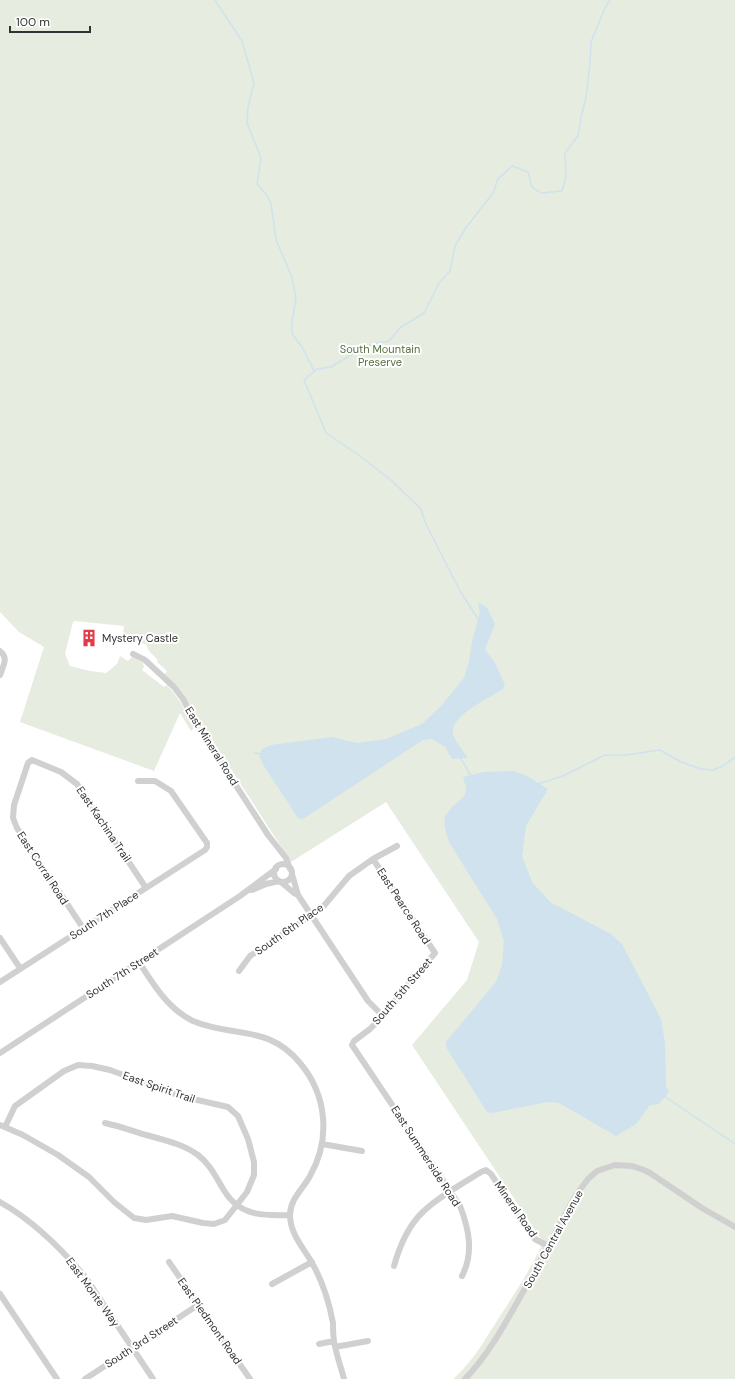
<svg xmlns="http://www.w3.org/2000/svg" width="735" height="1379" font-family="'DM Sans',sans-serif">
	<rect width="100%" height="100%" fill="#fff"/>
	<path fill="#e6ecdf" d="M0 0H735V1379H453C474 1361 487 1336 502 1313 517 1290 532 1267 543 1242L412 1045 467 980 479 942 386 802 291 862 202 724 201 725 189 703 164 675 167 671 157 662 158 660 149 651 146 644 138 643 122 644 124 626 75 621 73 622 65 654 70 666 90 671 106 673 117 664 120 656 128 661 132 657 143 663 144 667 142 670 164 687 167 685C179 698 187 712 194 728L191 731 180 713 154 771 20 722 44 647 19 632 0 612Z"/>
	<path fill="#cfe2ee" d="M480 603 487 608 495 624 485 649 495 663 505 685 503 689C491 697 449 716 453 734 455 741 464 752 468 758L452 759 445 747 432 739 423 740 303 819 298 818 264 766 259 756 262 749 271 745 332 737 357 743 386 739 422 724 442 705 464 678 469 662 472 641 480 612 478 604Z
		M514 771 527 776 548 789 526 826 522 856 532 882 550 902 611 934 622 944 661 1019 665 1043 666 1086 669 1092 659 1104 650 1105 636 1124 616 1136 559 1103 548 1102 492 1113 487 1112 446 1047V1042L496 982 502 965 504 941 497 919 449 842C447 835 443 825 445 817 445 816 449 812 449 811 461 795 471 800 463 777L483 772Z"/>
	<g fill="none" stroke-linecap="round" stroke-linejoin="round">
		<path stroke="#cfe2ee" stroke-width="1.5" d="M215 0 242 41 254 83 248 107 247 123 261 158 257 184 266 194 271 203 276 240 292 277 296 299 292 321V334L302 347 314 371
			M478 619 460 591 425 522 421 509 392 481 360 456 326 433 304 380 317 369 331 367 359 350 373 344 389 341 401 327 424 313 439 283 450 271 455 246 465 229 493 193 498 179 512 166 528 172 532 187 541 193 562 191 566 177 565 153 578 136 581 117 586 98 590 63 591 42 605 8 610 0
			M254 753 261 754
			M460 757 471 776
			M538 784 563 776 605 755H626L660 750 681 762 701 769 713 770 723 766 735 757
			M664 1096 735 1144"/>
		<path stroke="#d0d0d0" stroke-width="6" d="M0 651C9 658 3 666 0 675
			M133 654 145 660 174 687 183 699 197 725 268 835 286 858 290 869
			M373 859 435 953 409 983 383 1016 370 1029 354 1041 352 1045 460 1206C469 1229 474 1253 462 1276
			M274 873a9 9 0 1 1 18 0a9 9 0 1 1-18 0Z
			M292 874 298 895 368 1001 383 1016
			M281 882 294 893 298 895
			M252 890 266 884 279 881
			M83 928 17 828 13 818 14 805 28 763 32 760 61 772 77 784 146 888
			M0 938 20 968
			M139 962C153 984 168 1009 193 1021 233 1038 268 1024 300 1063 327 1095 331 1139 310 1176 303 1189 290 1199 290 1215 290 1233 302 1246 311 1261 322 1280 329 1301 333 1323 333 1329 333 1335 334 1341 336 1354 341 1367 344 1379
			M239 971 250 956 322 908 349 876 373 859 397 846
			M0 982 205 850 207 847V843L171 791 155 781H138
			M0 1053 240 896 276 869
			M105 1123C119 1126 133 1131 146 1135 164 1140 183 1144 198 1155 211 1165 216 1178 225 1192 240 1216 264 1216 290 1215
			M0 1125 23 1135 58 1155 89 1177 114 1202 134 1218 146 1220 172 1216 203 1223 214 1224 225 1220 247 1192 254 1175V1162L248 1139 238 1116 228 1107 180 1096 110 1070 92 1066 78 1065 64 1071 15 1106 5 1127
			M322 1144 362 1151
			M0 1202C34 1221 61 1248 86 1278L153 1379
			M169 1262 250 1379
			M394 1266C399 1248 406 1231 418 1217 433 1200 462 1184 481 1172L486 1170 491 1174 530 1233 535 1239 548 1246
			M272 1284 312 1262
			M0 1294 57 1379
			M319 1344 334 1341
			M335 1347 368 1341
			M85 1379 198 1305
			M465 1379C489 1354 506 1322 523 1292 541 1260 558 1227 576 1195L588 1179 597 1171 615 1165 632 1166 644 1170 650 1173 702 1208 735 1227"/>
	</g>
	<defs>
		<g id="building-bare" transform="scale(1.38)"><path d="M-4-6H4V6H1V3H-1V6H-4ZM-2.5-4.3h1.7v1.8h-1.7ZM.8-4.3h1.7v1.8H.8ZM-2.5-1h1.7V.8h-1.7ZM.8-1h1.7V.8H.8Z" fill="#e63946" stroke="#fff" stroke-width="2.5" paint-order="stroke"/></g>
	</defs>
	<g fill-rule="evenodd">
		<use href="#building-bare" x="89" y="638"/>
	</g>
	<g text-anchor="middle" dominant-baseline="central" stroke-width="4" stroke-linejoin="round" paint-order="stroke">
		<g font-size="11" fill="#56703f" stroke="#fff">
			<text x="380" y="349">South Mountain<tspan x="380" dy="13">Preserve</tspan></text>
		</g>
		<g font-size="11" fill="#333" stroke="#fff" text-anchor="start">
			<text x="102" y="638">Mystery Castle</text>
		</g>
		<g font-size="11" fill="#333" stroke="#fff">
			<text transform="translate(212 746) rotate(58)">East Mineral Road</text>
			<text transform="translate(104 824) rotate(56)">East Kachina Trail</text>
			<text transform="translate(43 868) rotate(57)">East Corral Road</text>
			<text transform="translate(404 906) rotate(57)">East Pearce Road</text>
			<text transform="translate(104 915) rotate(-33)">South 7th Place</text>
			<text transform="translate(289 929) rotate(-35)">South 6th Place</text>
			<text transform="translate(122 973) rotate(-33)">South 7th Street</text>
			<text transform="translate(402 991) rotate(-49)">South 5th Street</text>
			<text transform="translate(159 1087) rotate(19)">East Spirit Trail</text>
			<text transform="translate(426 1156) rotate(57)">East Summerside Road</text>
			<text transform="translate(516 1209) rotate(55)">Mineral Road</text>
			<text transform="translate(553 1239) rotate(-61)">South Central Avenue</text>
			<text transform="translate(93 1292) rotate(54)">East Monte Way</text>
			<text transform="translate(210 1321) rotate(55)">East Piedmont Road</text>
			<text transform="translate(141 1342) rotate(-33)">South 3rd Street</text>
		</g>
	</g>
	<path d="M10 26v6h80v-6" fill="none" stroke="#333333" stroke-width="2"/>
	<text x="16" y="26" font-size="12" fill="#333333" stroke="#ffffff" stroke-width="3" paint-order="stroke">100 m</text>
</svg>
